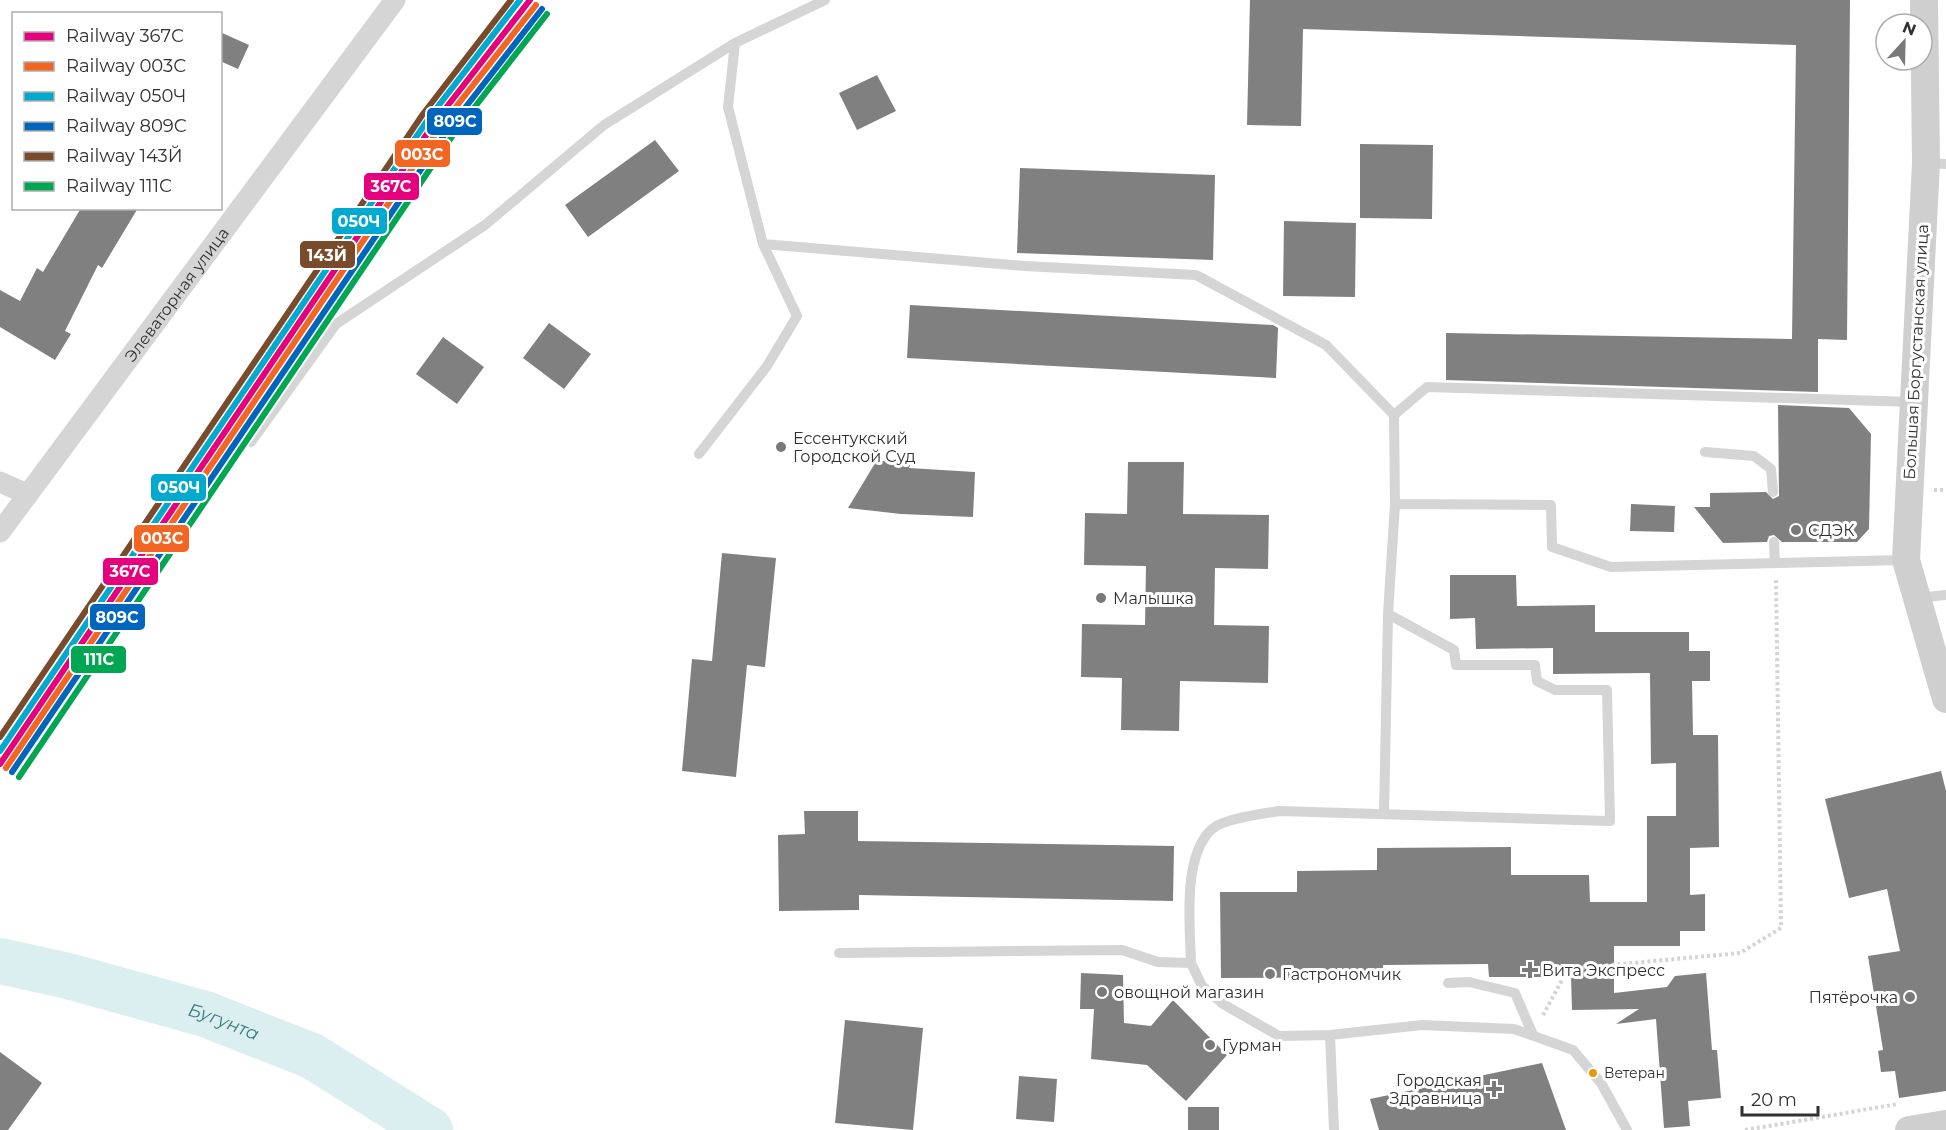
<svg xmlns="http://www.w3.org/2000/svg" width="1946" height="1130" font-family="Montserrat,sans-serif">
	<rect width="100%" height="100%" fill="#fff"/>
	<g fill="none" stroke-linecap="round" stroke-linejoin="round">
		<path stroke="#dbeff0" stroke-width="46" id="s1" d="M0 961 68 976 205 1014 312 1056 430 1130"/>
	</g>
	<path fill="#808080" d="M1250 0H1850L1847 340 1818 339V392L1446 380V333L1792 339 1796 45 1303 29 1301 126 1247 125Z
		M220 32 249 45 238 69 220 61Z
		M877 75 896 111 857 130 839 93Z
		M655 140 679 171 588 237 565 205Z
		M1360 144 1433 145 1432 219 1360 218Z
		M1020 168 1215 175 1213 260 1017 253Z
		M81 208H138L102 268 98 265 65 331 71 334 55 360 0 327V290L20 301 37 268 43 272Z
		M1284 221 1356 223 1355 297 1283 296Z
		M910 305 1273 325 1278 328 1276 378 907 358Z
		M549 323 591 354 564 389 523 358Z
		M443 337 484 367 457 404 416 374Z
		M1778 405 1849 408 1871 434 1869 529 1857 542H1782L1774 535 1769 536 1767 542 1723 543 1694 507H1710V493L1766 492 1773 499 1779 496Z
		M877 460 910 465 909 468 975 472 973 517 901 514 848 508Z
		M1128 462H1184L1183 514 1269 515 1268 569 1215 568 1214 625 1269 626 1268 683 1180 681 1179 731 1121 730 1122 678 1081 677 1082 624 1145 625 1146 566 1084 565 1085 513 1127 514Z
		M1631 504 1675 506 1674 532 1630 531Z
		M722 553 776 558 765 667 747 665 736 777 682 771 692 659 712 661Z
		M1450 575H1516L1517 606 1595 605V632H1689V651H1710V681H1692L1693 735H1718L1719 847 1690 848V895L1705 894V931H1680V946H1614V993L1667 987 1675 976 1706 973 1712 1050H1717L1721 1098 1688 1101 1690 1126 1664 1128 1656 1019 1616 1024 1639 1009 1572 1010 1571 977H1489L1488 964 1383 965V977L1221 978 1220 892H1297V871L1377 870V848L1511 847V875H1589L1590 902H1647V816H1676V763L1651 764 1650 673 1553 674V648L1476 649 1475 618 1450 619Z
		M1941 771 1946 791V1091L1899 1098 1895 1071 1881 1072 1878 1051 1883 1050 1868 956 1900 951 1887 889 1849 898 1825 799Z
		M804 811H858V841L1174 846 1173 901 859 895V910L779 911 778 835 805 834Z
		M1081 973 1123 975 1124 1023 1151 1026 1173 1000 1227 1055 1186 1101 1147 1065 1091 1059 1094 1009H1080Z
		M845 1020 923 1028 913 1130 835 1123Z
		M0 1052 42 1083 8 1130H0Z
		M1542 1063 1566 1130H1379L1370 1099Z
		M1019 1076 1057 1079 1054 1122 1016 1119Z
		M1188 1107H1219V1130H1188Z"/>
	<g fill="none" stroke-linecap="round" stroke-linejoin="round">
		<path stroke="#d4d4d4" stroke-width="4" stroke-dasharray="3 3" stroke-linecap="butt" d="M1934 490H1946
			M1543 1015 1568 969 1740 953 1781 928 1776 579
			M1745 1130 1898 1104"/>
		<path stroke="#d5d5d5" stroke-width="10" d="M825 0 735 43 728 107 763 244 1025 266 1196 275 1326 345 1394 415 1395 504
			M1926 163 1946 164
			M1394 415 1427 387 1913 402
			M251 442 336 324 485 225 604 125 735 43
			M1705 452 1754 456 1771 469 1773 492
			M699 454 767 366 797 316 763 244
			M1774 542 1775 563
			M1918 598 1946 595
			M1384 814 1388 614
			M839 953 1122 950 1158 962 1191 963 1202 986 1223 1004 1279 1036 1330 1035
			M1191 963C1190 926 1182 856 1212 829 1225 818 1263 814 1279 811L1610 821 1607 690H1555L1537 681 1535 665H1456L1454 650 1388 614 1395 504 1551 505 1552 547 1611 567 1905 560
			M1448 983 1469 982 1515 993 1533 1035
			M1334 1130 1330 1035 1422 1025 1514 1029 1573 1050 1601 1083 1627 1130"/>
		<g stroke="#d5d5d5" stroke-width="21">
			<path d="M0 482 27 494"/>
			<path id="s2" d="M0 532 395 0"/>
		</g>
		<path stroke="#cfcfcf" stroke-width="28" d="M1924 0 1926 163 1906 560 1946 699
			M1909 1130 1946 1124"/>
		<g stroke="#fff" stroke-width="10">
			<path id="rail-1" d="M0 764 435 122 530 0"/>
		</g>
		<g stroke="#fff" stroke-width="10">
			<path id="rail-2" d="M6 768 441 126 536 5"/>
		</g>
		<g stroke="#fff" stroke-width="10">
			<path id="rail-3" d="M0 751 429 118 520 0"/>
		</g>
		<g stroke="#fff" stroke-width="10">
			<path id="rail-4" d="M12 772 447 131 542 9"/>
		</g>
		<g stroke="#fff" stroke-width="10">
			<path id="rail-5" d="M0 737 423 114 511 0"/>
		</g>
		<g stroke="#fff" stroke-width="10">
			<path id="rail-6" d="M19 777 453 135 547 14"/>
		</g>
		<use href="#rail-1" stroke="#e5007d" stroke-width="6"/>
		<use href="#rail-2" stroke="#f26522" stroke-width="6"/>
		<use href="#rail-3" stroke="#00a9ce" stroke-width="6"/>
		<use href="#rail-4" stroke="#0065bd" stroke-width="6"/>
		<use href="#rail-5" stroke="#7a4b2a" stroke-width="6"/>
		<use href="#rail-6" stroke="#00a651" stroke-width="6"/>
	</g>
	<g fill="#797979" stroke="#fff" stroke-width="2">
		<circle cx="781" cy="447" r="6"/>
		<circle cx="1796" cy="530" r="6"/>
		<circle cx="1101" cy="598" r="6"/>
		<path d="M1527 961h6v6h6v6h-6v6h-6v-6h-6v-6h6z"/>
		<circle cx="1270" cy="974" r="6"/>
		<circle cx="1102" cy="992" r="6"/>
		<circle cx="1910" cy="997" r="6"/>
		<circle cx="1210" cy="1045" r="6"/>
		<path d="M1491 1080h6v6h6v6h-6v6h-6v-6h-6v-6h6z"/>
	</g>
	<circle fill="#e39a05" stroke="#fff" stroke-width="2" cx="1593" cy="1073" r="5"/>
	<g text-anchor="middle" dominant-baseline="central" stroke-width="6" stroke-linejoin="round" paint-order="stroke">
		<g font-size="14" fill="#313131" stroke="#fff" text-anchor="start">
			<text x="1604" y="1073">Ветеран</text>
		</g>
		<g font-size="16" fill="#313131" stroke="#fff">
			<text stroke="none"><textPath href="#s2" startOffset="296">Элеваторная улица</textPath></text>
			<text transform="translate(1916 352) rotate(-87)">Большая Боргустанская улица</text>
		</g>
		<g font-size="16" fill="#313131" stroke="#fff" text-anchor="start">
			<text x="793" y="438">Ессентукский<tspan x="793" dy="18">Городской Суд</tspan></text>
			<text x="1808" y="530">СДЭК</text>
			<text x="1113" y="598">Малышка</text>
			<text x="1542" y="970">Вита Экспресс</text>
			<text x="1282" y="974">Гастрономчик</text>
			<text x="1114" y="992">овощной магазин</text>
			<text x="1898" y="997" text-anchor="end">Пятёрочка</text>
			<text x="1222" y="1045">Гурман</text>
			<text x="1482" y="1080" text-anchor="end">Городская<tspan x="1482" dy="18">Здравница</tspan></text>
		</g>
		<g font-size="18" font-style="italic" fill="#3a7a7f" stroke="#fff">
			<text stroke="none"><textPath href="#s1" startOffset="232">Бугунта</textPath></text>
		</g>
	</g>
	<g stroke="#fff" stroke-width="2">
		<rect x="426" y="107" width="57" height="29" rx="6" fill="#0065bd"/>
		<rect x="394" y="139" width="57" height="29" rx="6" fill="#f26522"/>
		<rect x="363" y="172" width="57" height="29" rx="6" fill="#e5007d"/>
		<rect x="331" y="207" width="57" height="28" rx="6" fill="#00a9ce"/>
		<rect x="299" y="240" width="57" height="29" rx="6" fill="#7a4b2a"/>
		<rect x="150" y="473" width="57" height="29" rx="6" fill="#00a9ce"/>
		<rect x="133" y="524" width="57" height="29" rx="6" fill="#f26522"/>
		<rect x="102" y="557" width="57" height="29" rx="6" fill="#e5007d"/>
		<rect x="89" y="603" width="57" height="28" rx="6" fill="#0065bd"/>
		<rect x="70" y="645" width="57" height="29" rx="6" fill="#00a651"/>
	</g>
	<g font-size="16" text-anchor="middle" font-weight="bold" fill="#fff">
		<text x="455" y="127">809С</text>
		<text x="422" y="160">003С</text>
		<text x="391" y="192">367С</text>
		<text x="359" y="227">050Ч</text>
		<text x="327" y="261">143Й</text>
		<text x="179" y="493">050Ч</text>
		<text x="162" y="544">003С</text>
		<text x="130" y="577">367С</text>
		<text x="117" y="623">809С</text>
		<text x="99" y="665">111С</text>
	</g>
	<rect x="12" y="12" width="210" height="198" fill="#ffffff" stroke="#adadad" stroke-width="1.5"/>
	<rect x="24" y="32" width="30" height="9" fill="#e5007d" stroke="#adadad" stroke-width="1.5"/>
	<text x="66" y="42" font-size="18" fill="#313131">Railway 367С</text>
	<rect x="24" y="62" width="30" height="9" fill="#f26522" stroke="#adadad" stroke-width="1.5"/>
	<text x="66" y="72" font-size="18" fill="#313131">Railway 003С</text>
	<rect x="24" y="92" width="30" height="9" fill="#00a9ce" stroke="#adadad" stroke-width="1.5"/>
	<text x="66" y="102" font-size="18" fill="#313131">Railway 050Ч</text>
	<rect x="24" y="122" width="30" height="9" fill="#0065bd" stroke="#adadad" stroke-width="1.5"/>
	<text x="66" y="132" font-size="18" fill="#313131">Railway 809С</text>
	<rect x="24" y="152" width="30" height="9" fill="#7a4b2a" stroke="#adadad" stroke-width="1.5"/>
	<text x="66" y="162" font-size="18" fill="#313131">Railway 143Й</text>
	<rect x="24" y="182" width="30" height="9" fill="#00a651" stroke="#adadad" stroke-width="1.5"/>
	<text x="66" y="192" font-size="18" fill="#313131">Railway 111С</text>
	<g transform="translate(1904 42) rotate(22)"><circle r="28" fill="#ffffff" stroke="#adadad" stroke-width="1.5"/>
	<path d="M0-4.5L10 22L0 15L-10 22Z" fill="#797979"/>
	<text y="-9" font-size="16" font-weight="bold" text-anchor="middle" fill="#313131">N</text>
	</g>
	<path d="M1742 1106v9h76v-9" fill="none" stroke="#313131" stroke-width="3"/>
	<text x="1751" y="1106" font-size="18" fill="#313131" stroke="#ffffff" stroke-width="4.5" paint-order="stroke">20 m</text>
</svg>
